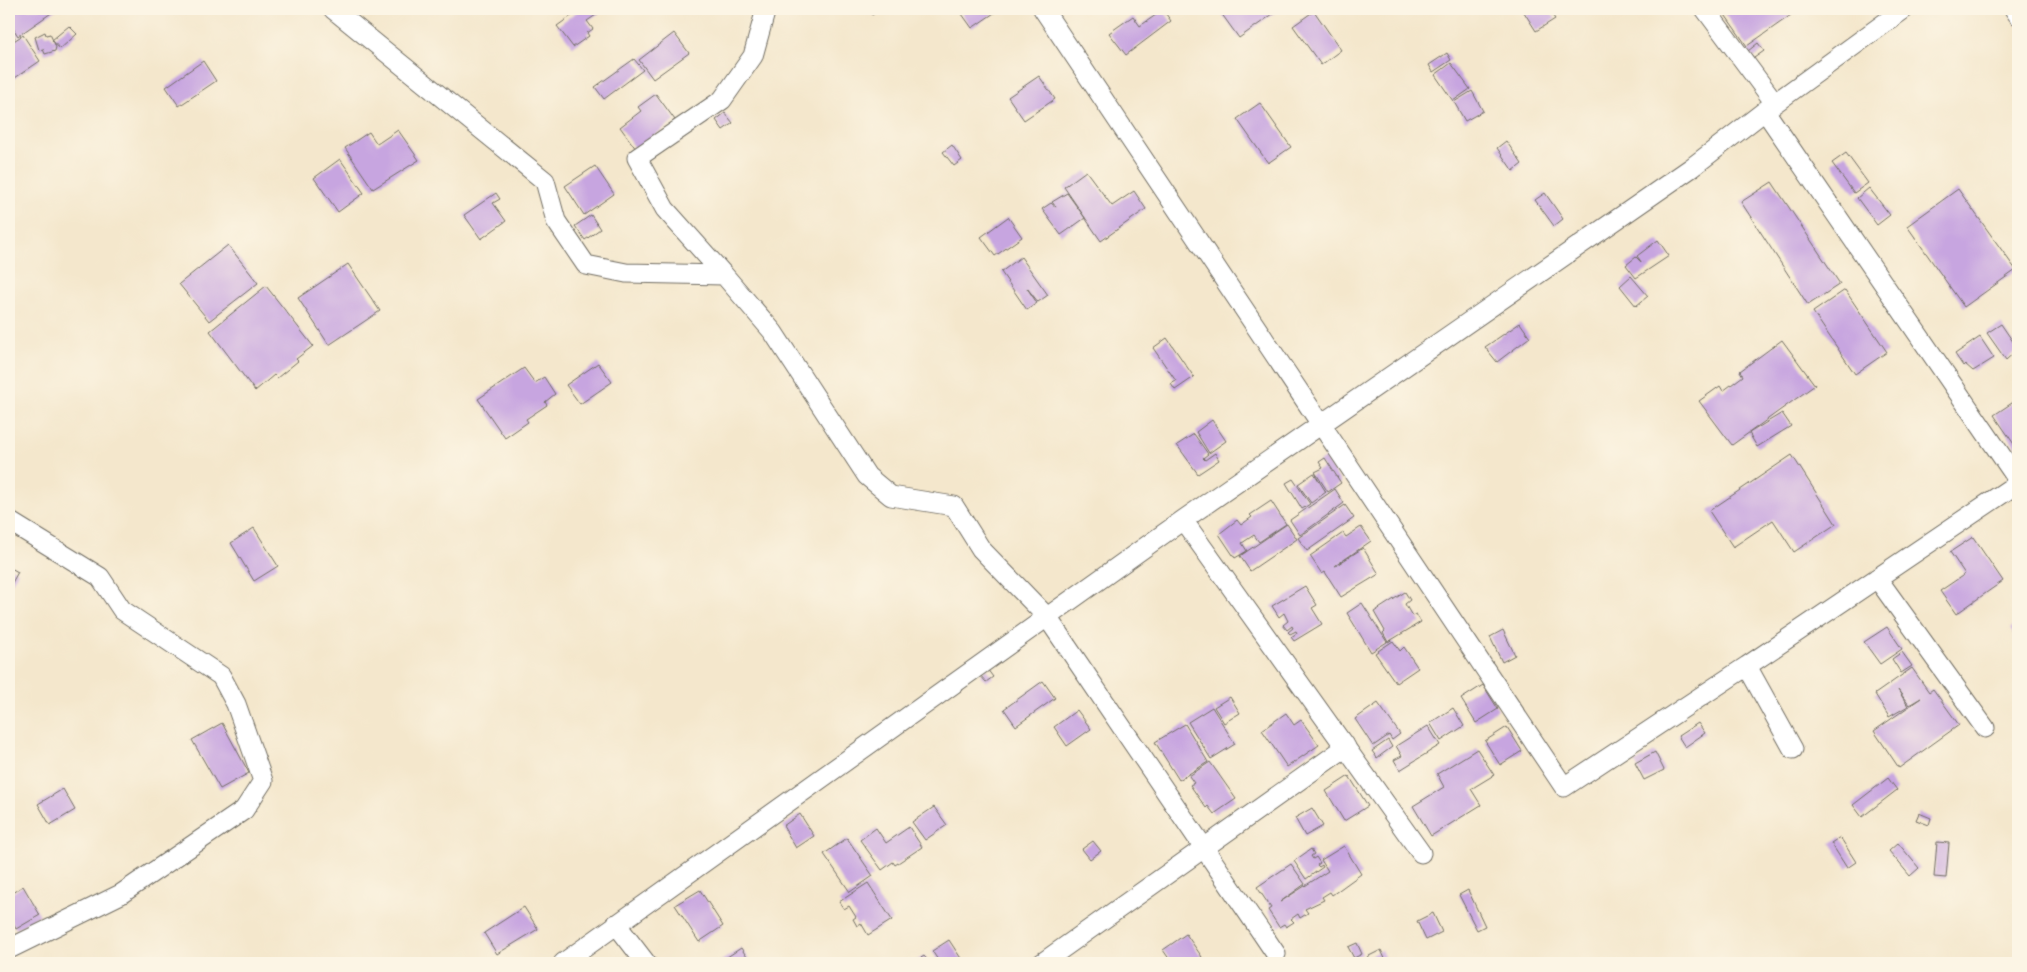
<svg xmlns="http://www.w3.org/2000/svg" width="2027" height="972" font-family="Mali,sans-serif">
	<rect width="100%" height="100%" fill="#fcf5e5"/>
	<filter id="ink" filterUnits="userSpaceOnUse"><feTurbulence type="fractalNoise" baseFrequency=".02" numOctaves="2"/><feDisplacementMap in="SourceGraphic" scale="10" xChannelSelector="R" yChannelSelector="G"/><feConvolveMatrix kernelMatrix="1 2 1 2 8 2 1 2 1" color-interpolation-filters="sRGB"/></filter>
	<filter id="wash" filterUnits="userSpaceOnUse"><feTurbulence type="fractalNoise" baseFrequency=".0096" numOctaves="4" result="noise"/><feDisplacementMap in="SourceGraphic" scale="20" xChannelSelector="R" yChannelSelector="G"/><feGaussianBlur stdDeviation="1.12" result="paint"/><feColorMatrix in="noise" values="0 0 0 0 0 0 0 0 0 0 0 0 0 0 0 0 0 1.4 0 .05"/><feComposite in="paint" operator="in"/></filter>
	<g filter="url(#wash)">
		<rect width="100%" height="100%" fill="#f4e7cc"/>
		<g id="blocks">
			<path fill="#c7a5e0" d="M9 9H57L18 36 9 22Z
				M581 9 602 11 587 21 593 29 587 33 589 36 573 47 557 26Z
				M867 9H881L872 15Z
				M969 9H1000L972 28 962 14Z
				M1226 9H1280L1239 38 1221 13Z
				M1522 9H1548L1555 19 1536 31Z
				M1721 9H1787L1791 15 1747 46Z
				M1163 10 1171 21 1126 55 1109 33 1133 16 1140 26Z
				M1314 11 1341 50 1321 65 1293 26Z
				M69 26 77 34 60 49 52 40Z
				M9 28 15 38 9 43Z
				M45 32 46 35 50 34 56 47 55 51 45 54 43 49 39 50 35 37Z
				M674 33 689 53 653 79 639 60Z
				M23 35 40 61 9 82V44Z
				M1758 43 1764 51 1754 58 1748 51Z
				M1447 53 1451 60 1433 72 1429 65Z
				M634 59 643 70 604 99 595 87Z
				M203 61 216 81 179 106 166 87Z
				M1451 63 1470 89 1453 101 1435 75Z
				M1039 76 1055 99 1024 120 1008 97Z
				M1472 91 1483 111 1465 121 1454 102Z
				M656 94 675 120 636 149 620 127 641 111 638 107Z
				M1260 103 1291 147 1268 163 1237 119Z
				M725 113 733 123 723 130 716 120Z
				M398 130 419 160 373 189 345 148 369 132 377 144Z
				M1506 141 1522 164 1513 171 1497 148Z
				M952 145 962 160 954 166 943 152Z
				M1846 153 1868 183 1854 193 1832 163Z
				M340 159 364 193 338 212 314 178Z
				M595 166 614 194 584 215 565 186Z
				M1086 171 1112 206 1134 191 1146 209 1101 241 1064 187Z
				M1772 182 1840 284 1808 305 1741 202Z
				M1869 188 1890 215 1877 225 1857 198Z
				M1958 189 2016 270 1964 307 1907 226Z
				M496 193 500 199 493 203 506 221 481 239 464 215Z
				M1067 193 1085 218 1061 235 1042 209 1051 203 1056 207 1052 202Z
				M1545 193 1563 219 1554 226 1535 200Z
				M591 215 600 229 585 240 575 226Z
				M1008 217 1022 237 995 256 981 237Z
				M1658 240 1669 256 1636 278 1626 265 1636 257 1642 263 1637 256Z
				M228 245 258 283 209 321 179 284Z
				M1021 257 1048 295 1038 302 1027 288 1037 303 1027 310 1001 272Z
				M348 264 380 311 329 345 298 298Z
				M1631 276 1648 296 1636 306 1620 286Z
				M266 286 313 346 296 359 298 361 277 378 274 375 255 391 210 331Z
				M1845 290 1887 352 1855 374 1813 312Z
				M1520 323 1530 337 1497 362 1485 347Z
				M2001 324 2018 349 2006 360 1987 333Z
				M1980 337 1994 358 1973 371 1965 364 1963 366 1955 354Z
				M1167 338 1194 377 1175 390 1171 384 1176 381 1153 348Z
				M1782 340 1815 385 1732 445 1699 401 1720 386 1723 391 1743 376 1740 371Z
				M598 363 612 382 580 404 566 385Z
				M524 368 535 383 544 377 555 394 545 402 547 405 526 419 528 422 505 438 478 399Z
				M2018 399V450L1994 415Z
				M1782 413 1791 426 1757 447 1749 433Z
				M1212 420 1226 441 1209 453 1196 432Z
				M1194 434 1208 454 1203 458 1205 460 1215 453 1219 460 1198 474 1177 445Z
				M1792 455 1836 524 1794 552 1773 520 1733 547 1709 511Z
				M1325 458 1341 483 1328 492 1315 472 1323 468 1319 462Z
				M1314 473 1326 492 1311 503 1298 484Z
				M1293 479 1310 504 1302 509 1286 483Z
				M1335 489 1344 503 1300 535 1290 520Z
				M1271 501 1286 524 1259 542 1254 535 1242 543 1247 551 1235 558 1219 534 1237 520 1241 525 1252 517 1250 515Z
				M1345 505 1354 518 1307 551 1298 538Z
				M1287 524 1297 539 1250 571 1240 556Z
				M1361 527 1371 541 1335 566 1363 548 1379 574 1341 597 1325 572 1322 574 1310 556 1343 533 1346 537Z
				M254 528 278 566 254 581 231 543Z
				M1973 537 2003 581 1956 614 1940 591 1965 574 1950 552Z
				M9 567 18 572 9 588Z
				M1305 586 1317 605 1312 608 1322 624 1294 641 1291 637 1297 633 1296 631 1290 634 1288 632 1293 628 1292 626 1287 630 1283 625 1288 621 1284 613 1279 617 1272 606Z
				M1405 592 1410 600 1405 604 1412 616 1416 614 1421 622 1388 642 1383 633 1385 631 1374 612Z
				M1362 603 1387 642 1371 652 1347 613Z
				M2018 623V641L2010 629Z
				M1887 627 1902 649 1880 664 1864 642Z
				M1503 630 1515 655 1502 662 1490 637Z
				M1393 641 1400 651 1404 647 1418 668 1396 683 1375 653Z
				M1902 652 1912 666 1901 673 1892 659Z
				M1912 668 1929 692 1933 689 1959 725 1899 768 1874 731 1921 698 1909 705 1898 690 1908 706 1889 717 1875 694Z
				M987 669 993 677 986 682 980 675Z
				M1043 681 1055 698 1016 726 1004 709Z
				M1483 685 1498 709 1476 723 1461 699Z
				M1230 697 1240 713 1224 723 1214 707Z
				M1378 703 1400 734 1392 740 1389 735 1373 746 1355 719Z
				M1212 707 1235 744 1211 759 1188 722Z
				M1453 708 1464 726 1441 741 1430 723Z
				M1077 710 1091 729 1067 746 1054 727Z
				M1286 713 1294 725 1301 720 1319 745 1287 767 1262 730Z
				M222 723 249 773 220 789 192 740Z
				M1698 723 1705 733 1685 747 1678 736Z
				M1185 724 1208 762 1179 780 1155 742Z
				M1428 726 1440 745 1400 770 1394 760 1402 756 1396 746Z
				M1507 727 1522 751 1500 765 1485 741Z
				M1388 740 1392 747 1377 758 1372 751Z
				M1477 749 1494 775 1471 789 1481 805 1431 836 1413 806 1444 787 1437 774Z
				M1655 752 1664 770 1644 780 1635 763Z
				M1210 762 1236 799 1214 814 1208 806 1206 808 1190 785 1194 783 1189 776Z
				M1349 776 1368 806 1344 821 1326 791Z
				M1888 778 1897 790 1862 817 1853 805Z
				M63 789 75 810 50 825 38 804Z
				M934 807 947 825 925 840 912 822Z
				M1312 808 1323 826 1305 836 1295 818Z
				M1919 813 1931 818 1929 825 1916 820Z
				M800 814 814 836 796 848 783 826Z
				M909 827 922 847 895 865 893 862 882 870 860 840 876 828 886 843Z
				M1840 837 1856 862 1847 868 1831 843Z
				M847 838 873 876 850 892 824 854Z
				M1093 841 1101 851 1090 859 1082 849Z
				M1937 842 1949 843 1946 878 1934 877Z
				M1898 843 1919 868 1910 876 1889 851Z
				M1344 846 1361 874 1332 895 1330 892 1322 897 1324 900 1305 909 1308 913 1300 918 1298 914 1291 919 1294 922 1286 927 1284 924 1279 927 1268 910 1271 908 1257 887 1291 864 1305 884 1280 902 1328 871 1321 860Z
				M1311 849 1314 854 1311 856 1313 859 1316 857 1320 863 1317 865 1319 867 1322 865 1323 867 1306 879 1294 861Z
				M868 883 892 920 868 935 861 923 857 926 853 919 856 917 849 906 844 909 839 902Z
				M23 886 40 915 16 929 9 916V895Z
				M700 890 723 926 699 942 675 905Z
				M1468 890 1485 926 1477 930 1459 895Z
				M524 907 538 929 497 954 484 933Z
				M1433 913 1442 932 1426 940 1417 921Z
				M1186 934 1202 957 1193 963H1172L1163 950Z
				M949 940 964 963H940L932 951Z
				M1357 943 1362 954 1354 958 1348 947Z
				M741 948 751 963H718Z
				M1381 950 1387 963H1371L1367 957Z
				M924 956 930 963H913Z"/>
		</g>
	</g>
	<g filter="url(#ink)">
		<use href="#blocks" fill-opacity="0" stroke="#716d63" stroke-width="1"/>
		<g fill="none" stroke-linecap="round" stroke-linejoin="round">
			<g stroke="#716d63" stroke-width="21">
				<path id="minor" d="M333 9 545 181 556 221 586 265 626 273 724 275 773 332 867 476 891 496 954 506 981 549 1047 617 1276 954
					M1043 9 1564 787 1747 666
					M1705 9 1775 103
					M2014 9 2018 15
					M1765 111 2018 480
					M724 275 665 209 637 158 722 100 753 56 766 9
					M1183 520 1421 853
					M9 521 100 577 122 610 221 676 236 704 263 781 244 810 121 894 9 949
					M1877 578 1985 728
					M1793 749 1747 666 2018 483
					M616 924 646 963
					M563 963 1183 520 1691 168 1775 103 1904 9
					M1042 963 1346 747"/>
			</g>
			<use href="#minor" stroke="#fff" stroke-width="19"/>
		</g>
	</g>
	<rect width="2027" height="972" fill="none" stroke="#fcf5e5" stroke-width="30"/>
</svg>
